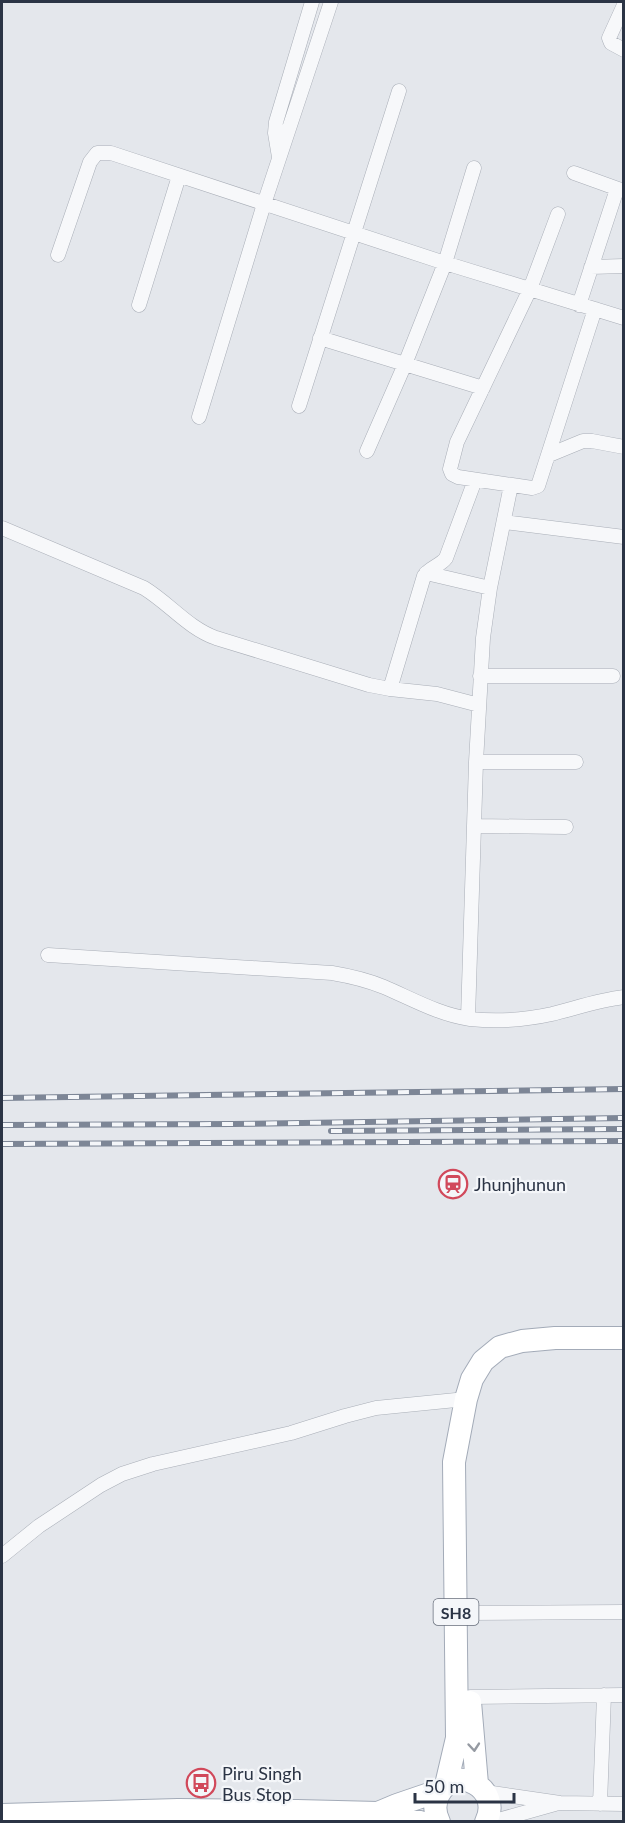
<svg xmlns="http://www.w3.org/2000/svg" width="625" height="1823" font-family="Lato,sans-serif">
	<rect width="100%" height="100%" fill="#e4e7ec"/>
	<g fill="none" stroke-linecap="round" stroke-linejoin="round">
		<g stroke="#a9aeb7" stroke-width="15">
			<path id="minor" d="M624 5 609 38 611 43 624 50
				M279 157 275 133 276 122 312 2
				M574 173 624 191
				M558 214 530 289 457 442 450 469 452 474 458 477 532 488 538 486 595 309
				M58 255 90 162 97 153H111L445 263 624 318
				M591 267 624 266
				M139 305 179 176
				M579 305 617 189
				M320 338 483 388
				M299 406 399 91
				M199 417 264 204 331 2
				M367 451 405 364 445 263 474 168
				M549 455 583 441H592L624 447
				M504 522 624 537
				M2 528 144 588C170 604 188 628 216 638L369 685 390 689 437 694 479 705
				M426 573 490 588
				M480 676H613
				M390 689 424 576C429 568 440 566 446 558L475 480
				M476 762H576
				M474 826 566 827
				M48 955 332 973C350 976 367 980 384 987 412 999 440 1015 470 1019 498 1022 525 1020 552 1014 576 1008 599 1000 624 997
				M468 1018 476 762 483 638 490 588 511 485
				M2 1556 39 1526 101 1485 122 1474 153 1464 291 1433 345 1416 376 1408 466 1399
				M468 1613 624 1612
				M470 1697 624 1695
				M485 1792 560 1803 624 1804
				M600 1804 604 1695
				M491 1822 555 1804"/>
		</g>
		<g stroke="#a3abb8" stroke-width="24">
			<path id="primary" d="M470 1702 477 1784
				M446 1785 457 1738 454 1462 466 1399 472 1379 483 1361 500 1347 522 1341 555 1338H624
				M378 1813 397 1805 441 1790
				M2 1815 178 1810 297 1811 378 1813 420 1822
				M439 1822C434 1812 434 1803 439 1794 455 1763 503 1788 486 1822"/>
		</g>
		<use href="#minor" stroke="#f7f8fa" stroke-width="14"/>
		<use href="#primary" stroke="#fff" stroke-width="22"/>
		<g stroke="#7d8696" stroke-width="6">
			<path id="rail" d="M2 1098 624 1089
				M2 1125 233 1124 624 1118
				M331 1131 624 1129
				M2 1144 624 1141"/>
		</g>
		<use href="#rail" stroke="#f4f6f9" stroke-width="4" stroke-dasharray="11" stroke-linecap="butt"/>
	</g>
	<defs><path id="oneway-chevron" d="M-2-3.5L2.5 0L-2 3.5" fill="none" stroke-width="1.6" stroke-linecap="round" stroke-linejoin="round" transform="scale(1.5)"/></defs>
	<use stroke="#959aa2" href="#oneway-chevron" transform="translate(474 1747) rotate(85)"/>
	<defs>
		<g id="station-ring" transform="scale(1.5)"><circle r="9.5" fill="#f4f6f9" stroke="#d1495b" stroke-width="1.5"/><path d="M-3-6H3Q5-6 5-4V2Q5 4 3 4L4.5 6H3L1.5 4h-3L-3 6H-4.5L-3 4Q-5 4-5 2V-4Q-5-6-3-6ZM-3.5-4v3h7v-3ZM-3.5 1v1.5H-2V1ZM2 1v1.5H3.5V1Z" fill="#d1495b"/></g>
		<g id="bus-ring" transform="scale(1.5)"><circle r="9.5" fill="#f4f6f9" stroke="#d1495b" stroke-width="1.5"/><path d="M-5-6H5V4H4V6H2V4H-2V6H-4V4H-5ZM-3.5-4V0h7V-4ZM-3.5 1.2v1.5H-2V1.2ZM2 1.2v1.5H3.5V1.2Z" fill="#d1495b"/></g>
	</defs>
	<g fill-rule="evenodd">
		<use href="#station-ring" x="453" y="1184"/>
		<use href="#bus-ring" x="201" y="1783"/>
	</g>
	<g text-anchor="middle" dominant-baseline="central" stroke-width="4.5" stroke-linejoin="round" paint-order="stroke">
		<rect fill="#f4f6f9" stroke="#676e7b" stroke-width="1.5" x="433.5" y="1599" width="45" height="26" rx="4.5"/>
		<g font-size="16" font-weight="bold" fill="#2b3445">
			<text x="456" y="1612">SH8</text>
		</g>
		<g font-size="18" fill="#2b3445" stroke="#f4f6f9" text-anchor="start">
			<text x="474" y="1184">Jhunjhunun</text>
			<text x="222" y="1773">Piru Singh<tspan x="222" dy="21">Bus Stop</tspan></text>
		</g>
	</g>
	<rect width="625" height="1823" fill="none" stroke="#2b3445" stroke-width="6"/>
	<path d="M415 1793v9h99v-9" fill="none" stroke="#2b3445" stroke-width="3"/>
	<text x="424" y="1793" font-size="18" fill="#2b3445" stroke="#f4f6f9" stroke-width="4.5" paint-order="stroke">50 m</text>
</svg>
